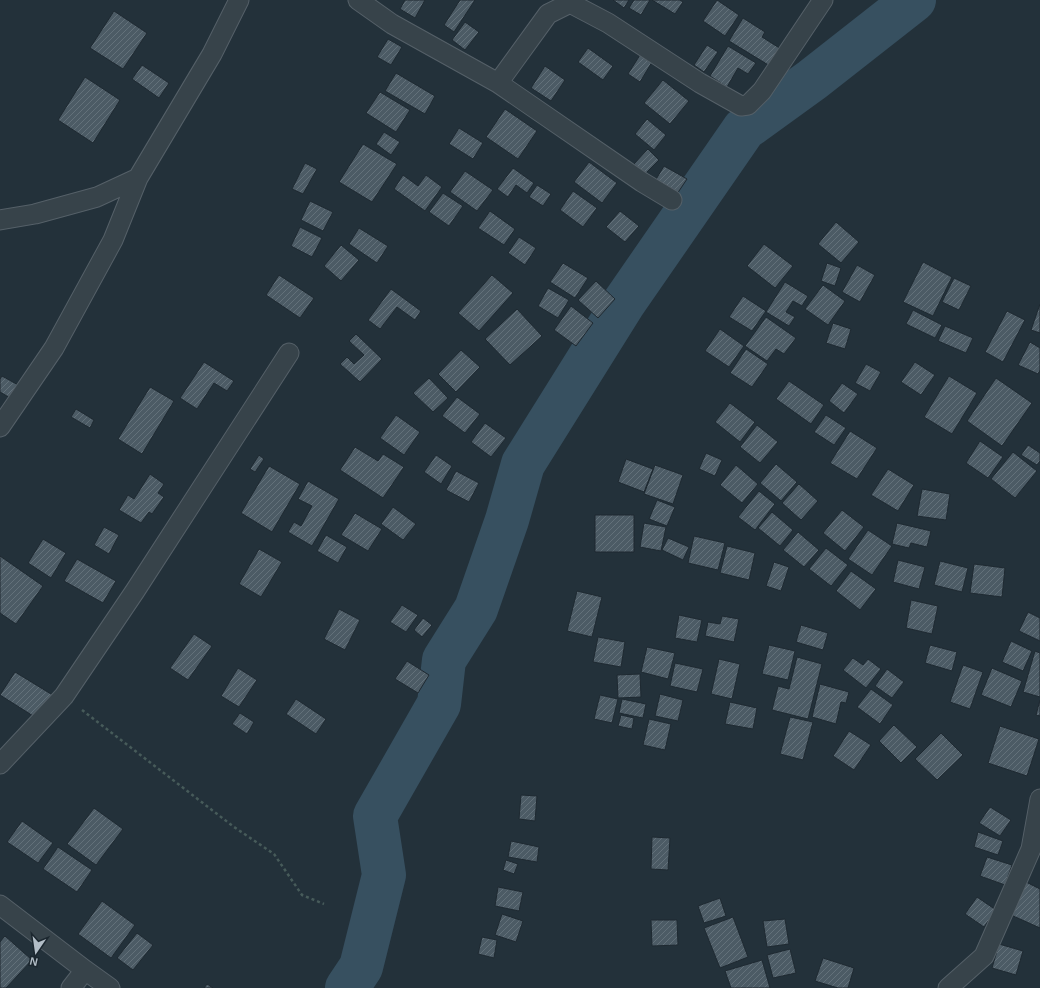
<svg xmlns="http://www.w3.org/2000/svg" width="1040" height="988" font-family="Arial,sans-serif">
	<defs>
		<pattern id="building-hatch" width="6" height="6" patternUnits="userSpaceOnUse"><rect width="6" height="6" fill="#4c5b65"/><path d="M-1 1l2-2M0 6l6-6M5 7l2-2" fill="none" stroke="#63717a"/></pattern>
	</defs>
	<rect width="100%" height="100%" fill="#23313a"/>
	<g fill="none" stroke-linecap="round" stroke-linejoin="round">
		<path stroke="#375060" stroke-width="44" d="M347 988 361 967 384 875 375 816 439 704 444 660 476 609 507 520 523 464 623 304 744 129 812 80 914 0"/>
	</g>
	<path fill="url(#building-hatch)" stroke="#1e2931" d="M405 0H425L415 18 400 9Z
		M460 0H475L454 32 444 25Z
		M613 0H629L624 8Z
		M634 0H650L641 15 629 8Z
		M652 0H680L683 2 675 14Z
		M717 0 739 15 725 36 703 21Z
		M114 11 147 33 123 69 90 48Z
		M743 18 765 32 762 37 781 49 770 66 729 41Z
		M465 22 479 32 465 50 452 40Z
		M388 39 402 47 391 65 377 57Z
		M707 45 718 52 704 72 694 65Z
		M728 46 756 63 748 74 738 68 727 87 710 76Z
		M588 48 613 66 603 80 578 62Z
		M640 55 652 62 640 82 628 74Z
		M142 65 169 83 159 98 132 79Z
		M545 66 565 80 551 101 531 88Z
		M396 73 435 96 425 114 385 91Z
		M85 77 120 100 93 143 58 120Z
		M663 80 689 101 670 124 644 103Z
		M380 92 410 110 396 132 366 113Z
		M505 109 537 131 518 159 486 137Z
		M647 119 666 135 654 150 635 134Z
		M459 128 483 143 473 159 449 144Z
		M384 132 400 142 391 155 376 144Z
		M363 144 397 164 372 202 339 182Z
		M648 149 659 160 645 174 634 164Z
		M589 162 617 183 602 203 574 182Z
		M305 163 317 169 303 194 292 189Z
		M664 166 687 179 677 194 655 181Z
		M513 168 534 183 527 193 516 185 508 197 497 189Z
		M465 171 493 190 477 211 450 192Z
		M403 175 418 186 426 175 442 187 425 211 394 189Z
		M537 185 551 194 543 206 529 197Z
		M573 191 597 208 583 227 560 210Z
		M443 193 463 206 449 226 429 212Z
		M310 201 333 212 323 231 301 220Z
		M490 211 515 229 504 245 478 228Z
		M620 211 639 226 625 242 606 227Z
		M836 222 859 242 841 263 818 244Z
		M300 227 322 238 312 257 291 246Z
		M359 228 388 246 377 263 349 244Z
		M519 237 536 248 525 265 508 253Z
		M764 244 793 266 775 288 747 266Z
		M341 245 359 260 341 281 324 266Z
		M923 262 952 277 933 316 903 302Z
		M563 263 588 278 575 298 550 282Z
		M827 263 841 268 835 286 821 281Z
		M857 265 875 275 860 302 842 292Z
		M279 275 314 298 300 318 266 295Z
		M492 275 513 293 479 331 458 313Z
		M954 278 971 286 959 310 942 302Z
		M596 281 615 299 598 318 578 300Z
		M785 282 808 296 802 306 793 301 786 312 795 317 789 326 766 312Z
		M823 285 845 301 828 325 805 309Z
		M548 288 569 300 558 318 538 306Z
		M391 289 421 311 415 320 397 307 380 329 368 320Z
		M743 296 766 311 752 331 729 317Z
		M1040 304V333L1031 330Z
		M571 306 593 323 576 346 554 330Z
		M517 309 542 336 510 365 485 339Z
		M913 310 942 325 935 338 906 324Z
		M1007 311 1025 320 1003 362 985 352Z
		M766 317 796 338 784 354 776 349 767 361 745 346Z
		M833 323 851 329 845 349 826 343Z
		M945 326 973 338 966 353 938 341Z
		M720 329 744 346 729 367 705 351Z
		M356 334 382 359 360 382 340 364 347 357 354 364 364 355 349 341Z
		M1030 342 1040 348V370L1038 374 1018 365Z
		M746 349 768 364 752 387 730 373Z
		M461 350 480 367 456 392 438 374Z
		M204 362 234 381 227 391 214 383 197 409 180 398Z
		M915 362 935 375 921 395 901 382Z
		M866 364 881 372 870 391 855 383Z
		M2 376 20 386 12 399 0 392V379Z
		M949 376 977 393 952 434 924 417Z
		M429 378 448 398 433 412 413 393Z
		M996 378 1032 403 1002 446 967 421Z
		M789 381 824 405 811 424 776 399Z
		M842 383 858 394 844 413 829 401Z
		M150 387 174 401 142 454 118 439Z
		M457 397 480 414 465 433 442 416Z
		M730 403 755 422 740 442 715 422Z
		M76 409 94 420 90 428 71 417Z
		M396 415 420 432 404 455 380 438Z
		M826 415 846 428 834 445 814 432Z
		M485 423 506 438 491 457 471 442Z
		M757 425 778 442 760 463 740 447Z
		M850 431 877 448 857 479 830 463Z
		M980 441 1003 457 988 478 966 463Z
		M1028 445 1040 453V461L1037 465 1021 455Z
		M355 447 378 461 383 454 404 467 383 498 340 470Z
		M1013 452 1037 471 1015 498 991 479Z
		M706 453 722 460 715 476 699 469Z
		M259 455 264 459 255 472 250 469Z
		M436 455 452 466 441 484 424 472Z
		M626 459 653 469 644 492 618 482Z
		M776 464 797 482 781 501 760 483Z
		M655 465 683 475 673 504 644 494Z
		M736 465 758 484 742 503 720 485Z
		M269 466 300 484 272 532 241 513Z
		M888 469 914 485 898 511 871 495Z
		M456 471 479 483 469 502 446 490Z
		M150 474 164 484 158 493 164 497 152 514 149 512 141 523 119 510 128 495 134 499Z
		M308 481 339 499 312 546 288 532 294 522 301 526 312 506 298 499Z
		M799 484 818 501 801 520 782 503Z
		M922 489 950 494 946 520 917 516Z
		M759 491 775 504 755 530 738 517Z
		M657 500 675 507 667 526 649 519Z
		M393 507 416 524 403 540 381 524Z
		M842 510 864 527 845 551 823 533Z
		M772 512 793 530 780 546 758 528Z
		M355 513 382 529 368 551 341 535Z
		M595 515H634V552H595Z
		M644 523 666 527 661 551 640 547Z
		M897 523 931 531 927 547 911 543 909 548 892 544Z
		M104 527 119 535 109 554 94 545Z
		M868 530 892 546 872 575 848 559Z
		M798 532 819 550 804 567 783 550Z
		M326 535 347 547 338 563 317 551Z
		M694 536 725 543 718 570 688 563Z
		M668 538 689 547 683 560 662 550Z
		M43 539 66 553 51 578 28 563Z
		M727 546 755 553 749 580 720 573Z
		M826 548 848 565 831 586 809 569Z
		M259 549 282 562 261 597 239 584Z
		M0 556 43 586 16 624 0 613Z
		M77 559 116 581 103 603 64 581Z
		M898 560 925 567 919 589 893 582Z
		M940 561 968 568 962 592 934 585Z
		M774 562 789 567 781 591 766 586Z
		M974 564 1005 568 1002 597 970 593Z
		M851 571 876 589 860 610 836 591Z
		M577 591 602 597 592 637 567 631Z
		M911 600 938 606 932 634 906 628Z
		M402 605 418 615 406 632 390 622Z
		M339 609 360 620 345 650 324 639Z
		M1028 612 1040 618V641L1019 631Z
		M679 615 702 620 697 642 675 638Z
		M722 616 739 619 734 642 705 636 708 622 720 624Z
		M423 618 432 625 422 637 414 630Z
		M801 625 828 633 823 650 796 642Z
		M194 634 212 646 188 680 170 668Z
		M598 637 625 642 621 667 593 662Z
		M1011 641 1032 651 1023 671 1002 662Z
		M769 645 795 651 788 680 762 674Z
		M930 645 957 652 952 671 925 663Z
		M647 647 675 653 668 679 641 672Z
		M1035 651 1040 653V697L1023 692Z
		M797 657 822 664 808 719 772 710 778 686 789 689Z
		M853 658 863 665 868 659 881 669 866 688 843 670Z
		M719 659 740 664 732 699 711 694Z
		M407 661 429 675 418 693 395 679Z
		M675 663 703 669 697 692 670 686Z
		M963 665 983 672 970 709 950 702Z
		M238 668 257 680 239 707 221 696Z
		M992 668 1022 681 1011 707 981 695Z
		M887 669 904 682 892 698 875 686Z
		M15 672 64 702 49 726 0 695Z
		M640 674 641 697 618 698 617 675Z
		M820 684 849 692 846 703 841 702 836 724 812 717Z
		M871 689 893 705 880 724 857 707Z
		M660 694 683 700 678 721 655 716Z
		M600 695 618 699 612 723 594 719Z
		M296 699 326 719 316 734 286 714Z
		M622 699 646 704 643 718 619 713Z
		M1040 700V716L1036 715Z
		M730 702 757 708 753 729 725 724Z
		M240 713 254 722 247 734 232 724Z
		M621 715 634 718 632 729 618 726Z
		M790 717 813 722 803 760 780 754Z
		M649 719 671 724 665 750 643 745Z
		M894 725 917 747 901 763 879 741Z
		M1000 726 1039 739 1027 776 988 763Z
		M849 731 871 745 854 770 833 756Z
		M941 733 963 755 937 780 915 759Z
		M521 795 537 796 535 821 519 819Z
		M990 807 1011 820 1000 836 979 823Z
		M94 808 123 829 96 865 67 844Z
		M22 821 53 843 38 863 7 842Z
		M978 832 1003 841 998 855 974 847Z
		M652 837 670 838 668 870 651 869Z
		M511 841 539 847 537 862 508 857Z
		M58 847 92 870 77 892 43 869Z
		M987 857 1012 865 1005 885 980 876Z
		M506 860 518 864 514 874 503 870Z
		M1026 882 1040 889V928L1011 915Z
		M498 887 523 892 519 911 495 906Z
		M977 897 996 910 984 927 965 914Z
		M720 898 726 916 704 923 698 906Z
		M102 901 135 925 111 958 78 934Z
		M502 914 523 921 516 942 495 935Z
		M733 917 748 957 720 968 704 928Z
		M785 919 789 944 767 947 763 921Z
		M651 920H677L678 945 652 946Z
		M137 933 153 945 133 970 117 958Z
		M5 936 32 960 6 988H0V942Z
		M482 937 497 940 494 958 478 954Z
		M999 944 1023 951 1016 975 992 968Z
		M790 949 796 973 773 978 767 955Z
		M823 958 854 968 848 988H838L815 981Z
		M762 960 770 988H731L725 971Z
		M207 984 213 988H204Z"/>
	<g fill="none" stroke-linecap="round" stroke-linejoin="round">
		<g stroke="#556068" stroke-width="21">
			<path id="street" d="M358 0 392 24 498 83 642 182 672 200
				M498 83 548 14 570 3 608 23 700 83 741 106 748 105 762 91 823 0
				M0 220 35 214 97 197 138 178
				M0 427 54 348 113 240 138 178 212 54 239 0
				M0 764 64 696 135 591 289 353
				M0 905 85 970 110 988
				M71 988 85 970
				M948 988 984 956 1031 849 1040 799"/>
		</g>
		<path stroke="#475b5a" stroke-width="2.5" stroke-dasharray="3 3" stroke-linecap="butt" d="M82 710 234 827 274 854 302 895 324 904"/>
		<use href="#street" stroke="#37434a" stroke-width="19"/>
	</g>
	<g transform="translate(36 952) rotate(193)" stroke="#1c272f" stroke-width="3" paint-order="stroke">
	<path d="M0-3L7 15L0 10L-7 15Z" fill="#b2bdc6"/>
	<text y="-6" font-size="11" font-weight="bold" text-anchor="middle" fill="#b2bdc6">N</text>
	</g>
</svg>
